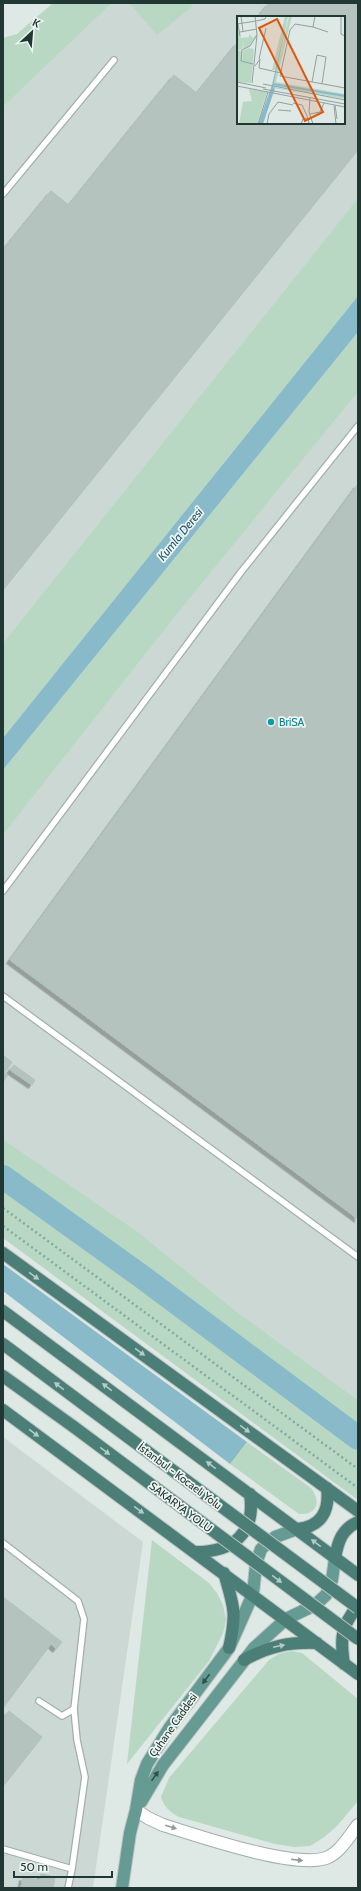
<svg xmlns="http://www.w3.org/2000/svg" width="361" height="1891" font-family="Cabin,sans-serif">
	<defs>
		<filter id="shadow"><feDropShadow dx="-3.5" dy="3.5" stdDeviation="0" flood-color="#0004"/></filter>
	</defs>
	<rect width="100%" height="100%" fill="#dee8e5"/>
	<path fill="#ccd8d4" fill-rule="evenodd" d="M112 3H129L157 34 193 6 190 3H358V198L3 643V107ZM238 17H344V123H238Z
		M358 392V1400L236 1311 138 1232 3 1139V835L178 613Z
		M3 1437 143 1542 93 1888H3Z"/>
	<path fill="#b8d8c4" d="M53 3H112L3 107V38L17 34Z
		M129 3H190L193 6 157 35Z
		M358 198V296L3 738V643Z
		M358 332V392L178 613 3 835V770Z
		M3 1139 138 1232 236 1311 358 1400V1500L3 1238Z
		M247 1442 311 1488C321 1501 318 1515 299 1514L230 1464Z
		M152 1540 209 1583 217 1593 223 1605 226 1620 223 1633 209 1661 127 1764Z
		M291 1651 302 1653 358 1699V1801L337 1826 323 1838 310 1846 294 1847 275 1844 179 1817C170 1812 164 1807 161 1797L169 1778 269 1660 279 1654Z"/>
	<path fill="#89baca" d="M358 296V332L3 770V738Z
		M3 1264 247 1442 230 1464 3 1291Z"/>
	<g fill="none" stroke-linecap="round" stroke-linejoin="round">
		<path stroke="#89baca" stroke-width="24" d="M3 1177 141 1276 358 1438"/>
	</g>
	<path fill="#b4c3be" stroke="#b1c1bc" filter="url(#shadow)" d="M269 3H358V150L3 590V250L51 191 69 205 174 75 197 93 238 42V123H344V17H258Z
		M358 484V1219L10 960Z
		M3 1055 12 1062 6 1071 3 1069Z
		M14 1065 35 1080 32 1085 10 1070Z
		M3 1071 8 1075 3 1082Z
		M3 1597 62 1642 56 1649 51 1644 3 1708Z
		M9 1711 42 1737 5 1784 3 1783V1719Z
		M41 1874 55 1877 53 1888H21L23 1877 40 1880Z"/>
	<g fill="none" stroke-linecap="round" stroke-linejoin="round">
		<g stroke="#a2afac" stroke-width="8">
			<path id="service" d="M3 194 114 60
				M3 891 241 572 358 426
				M3 996 358 1257
				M3 1543 78 1601 84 1619 74 1709 77 1740 85 1777 72 1869
				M39 1701 62 1716 74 1709
				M3 1849 72 1869 68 1888"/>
		</g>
		<g stroke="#a2afac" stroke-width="14">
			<path id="tertiary" d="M136 1810 148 1818 163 1825C199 1836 294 1869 326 1858 340 1853 349 1836 358 1825"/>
		</g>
		<g stroke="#bcc3c2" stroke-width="14">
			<path id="primary" d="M141 1802 163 1765 254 1648 286 1619 315 1605 326 1595 332 1580 335 1558
				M122 1888 130 1833 136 1810 141 1780 147 1764 170 1727 229 1648 253 1594 256 1564 261 1549 275 1537 297 1529"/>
		</g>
		<g stroke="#bcc3c2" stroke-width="14">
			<path id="trunk" d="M3 1253 358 1511
				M3 1311 358 1575
				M3 1344 90 1409
				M3 1376 74 1427
				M3 1410 358 1674
				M297 1529C321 1527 330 1511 327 1488
				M196 1552C233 1552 256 1533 250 1494
				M335 1558C338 1541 342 1529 358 1522
				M224 1573C234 1607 237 1613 229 1648
				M244 1660C269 1646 289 1642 317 1643
				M344 1664C340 1638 341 1626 358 1606"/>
		</g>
		<path stroke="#81aaa1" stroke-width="2.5" stroke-dasharray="2 3" stroke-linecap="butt" d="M3 1208 358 1469
			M3 1226 358 1488"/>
		<use href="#service" stroke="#fff" stroke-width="5.5"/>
		<use href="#tertiary" stroke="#fff" stroke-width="12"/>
		<use href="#primary" stroke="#659b92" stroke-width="12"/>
		<use href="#trunk" stroke="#4a7e76" stroke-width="12"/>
		<g stroke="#bcc3c2" stroke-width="14" stroke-linecap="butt">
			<path id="trunk-bridge" d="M90 1409 358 1608
				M74 1427 358 1639"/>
		</g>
		<use href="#trunk-bridge" stroke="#4a7e76" stroke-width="12"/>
	</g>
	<defs><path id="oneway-solid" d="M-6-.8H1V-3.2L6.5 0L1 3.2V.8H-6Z"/></defs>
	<g fill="#b5cbc7">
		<use href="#oneway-solid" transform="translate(34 1276) rotate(36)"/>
		<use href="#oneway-solid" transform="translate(140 1352) rotate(36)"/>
		<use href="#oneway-solid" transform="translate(59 1386) rotate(-143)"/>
		<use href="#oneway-solid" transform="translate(107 1387) rotate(-143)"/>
		<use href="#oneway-solid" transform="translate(245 1429) rotate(36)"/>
		<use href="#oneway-solid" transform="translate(34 1433) rotate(36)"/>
		<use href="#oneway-solid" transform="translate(105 1451) rotate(37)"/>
		<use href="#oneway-solid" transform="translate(211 1465) rotate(-143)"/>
		<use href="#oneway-solid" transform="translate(139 1510) rotate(36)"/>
		<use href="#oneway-solid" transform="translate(316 1543) rotate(-143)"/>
		<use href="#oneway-solid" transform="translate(277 1579) rotate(37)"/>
		<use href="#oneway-solid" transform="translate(279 1646) rotate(-12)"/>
	</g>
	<g fill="#32504b">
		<use href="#oneway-solid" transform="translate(206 1679) rotate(127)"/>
		<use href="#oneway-solid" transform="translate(155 1776) rotate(-55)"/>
	</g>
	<g fill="#909b99">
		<use href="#oneway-solid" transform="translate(171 1827) rotate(17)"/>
		<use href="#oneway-solid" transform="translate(297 1860) rotate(7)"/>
	</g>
	<circle fill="#0f9aa8" stroke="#eef5f2" stroke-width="1.5" cx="271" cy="722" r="4"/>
	<g text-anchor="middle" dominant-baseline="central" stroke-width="3.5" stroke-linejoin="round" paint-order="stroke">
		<g font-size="11" fill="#0d838f" stroke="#eef5f2" text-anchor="start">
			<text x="279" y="722">BriSA</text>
		</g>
		<g font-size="11" fill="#213733" stroke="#eef5f2">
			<text transform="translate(180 1476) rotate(37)">İstanbul - Kocaeli Yolu</text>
			<text transform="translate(181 1507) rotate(37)">SAKARYA YOLU</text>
			<text transform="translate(173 1725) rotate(-55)">Çuhane Caddesi</text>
		</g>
		<g font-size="12" font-style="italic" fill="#20596d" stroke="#eef5f2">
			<text transform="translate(180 534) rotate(-51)">Kumla Deresi</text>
		</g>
	</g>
	<g transform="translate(237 16)">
		<rect width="108" height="108" fill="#dee8e5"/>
		<path d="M48 0H51L39 54H35ZM52 0H55L39 66 108 78V83L36 70ZM0 9 4 22 12 21V18L16 22 20 17 13 30 6 34 7 23 5 34 0 33ZM12 32 17 33 14 67 0 66V34L5 35V47L6 35ZM12 73 30 76 20 108H2L6 86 15 85Z" fill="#b8d8c4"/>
		<path d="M51 0 36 71 69 78 38 72 26 108H21L35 69Z" fill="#89baca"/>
		<path fill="none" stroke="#89baca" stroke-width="2" d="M36 68 108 80"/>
		<path fill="none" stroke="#92a19e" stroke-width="1" d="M4 0 6 15M78 0 76 11 58 8 53 14 43 60 108 72M93 0H108M104 0V18L108 20M19 5 28 3 29 0M0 8 19 5M1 8 3 20M76 11 91 16M3 16 20 13M5 34 4 45 16 48M5 34 13 30 20 19 18 0M22 43 29 12M18 50 23 43 22 52 44 57M0 66 29 72M75 66 80 39 89 41 85 68M15 67 20 19M26 68 108 84M0 70 108 91M26 73 108 88M73 82 72 96 76 108M56 87 65 89 71 102M98 89 100 103M97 90 99 108M41 94 54 95M73 98 83 96 87 87M21 108 31 76M30 108 32 98 41 86 56 89M64 108 66 103 71 102 72 108"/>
		<path fill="#de570e" fill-opacity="0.15" stroke="#de570e" stroke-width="2" d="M40 3 86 96 68 105 22 12Z"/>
		<rect width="108" height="108" fill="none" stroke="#213733" stroke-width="2"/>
	</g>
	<rect width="361" height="1891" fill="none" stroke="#213733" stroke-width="8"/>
	<g transform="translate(32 32) rotate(26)" stroke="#eef5f2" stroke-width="3" paint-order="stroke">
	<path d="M0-3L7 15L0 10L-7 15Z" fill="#213733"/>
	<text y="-6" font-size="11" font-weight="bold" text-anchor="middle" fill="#213733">K</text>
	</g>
	<path d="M14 1871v6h98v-6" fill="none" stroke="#213733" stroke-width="2"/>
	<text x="20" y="1871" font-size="12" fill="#213733" stroke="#eef5f2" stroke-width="3" paint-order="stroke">50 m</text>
</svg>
